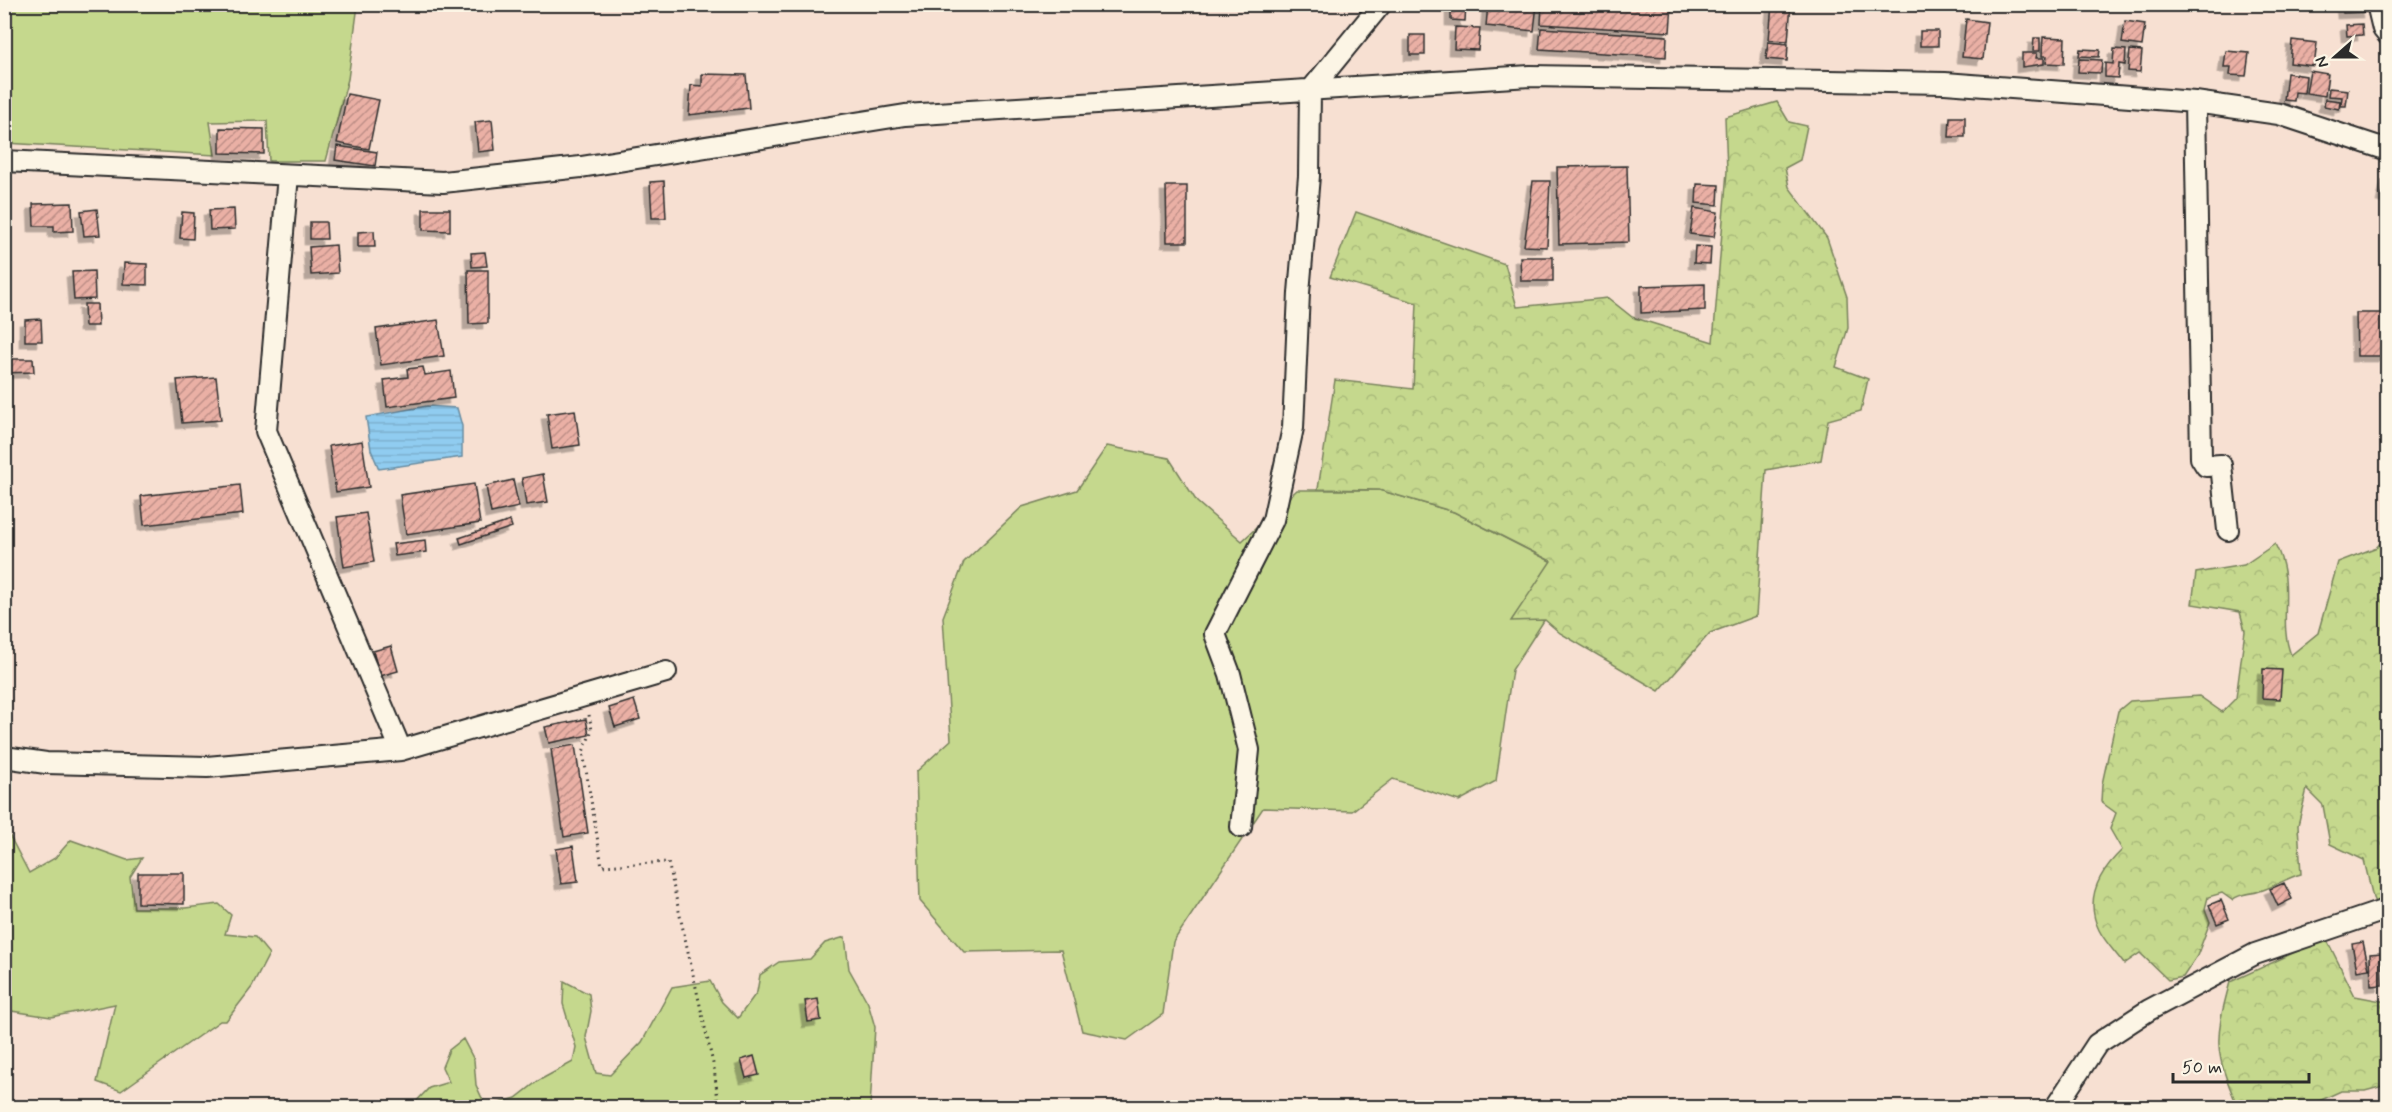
<svg xmlns="http://www.w3.org/2000/svg" width="2392" height="1112" font-family="Mynerve,sans-serif">
	<defs>
		<pattern id="forest-crowns" width="20" height="18" patternUnits="userSpaceOnUse" patternTransform="scale(1.5)"><rect width="20" height="18" fill="#c5d88d"/><path d="M2 6a3 3 0 1 1 6 0M12 15a3 3 0 1 1 6 0" fill="none" stroke="#a9ba7a"/></pattern>
		<pattern id="water-rules" width="6" height="5" patternUnits="userSpaceOnUse" patternTransform="scale(1.5)"><rect width="6" height="5" fill="#90ccf0"/><path d="M0 2.5h6" fill="none" stroke="#7cafce"/></pattern>
		<pattern id="building-hatch" width="6" height="6" patternUnits="userSpaceOnUse" patternTransform="scale(1.5)"><rect width="6" height="6" fill="#eab0a5"/><path d="M-1 1l2-2M0 6l6-6M5 7l2-2" fill="none" stroke="#be8f87"/></pattern>
		<filter id="shadow"><feDropShadow dx="-5.5" dy="5.5" stdDeviation="0" flood-color="#0004"/></filter>
	</defs>
	<rect width="100%" height="100%" fill="#f7e0d2"/>
	<filter id="ink" filterUnits="userSpaceOnUse"><feTurbulence type="fractalNoise" baseFrequency=".0167" numOctaves="2"/><feDisplacementMap in="SourceGraphic" scale="12" xChannelSelector="R" yChannelSelector="G"/><feConvolveMatrix kernelMatrix="1 2 1 2 8 2 1 2 1" color-interpolation-filters="sRGB"/></filter>
	<g filter="url(#ink)">
		<path fill="#c5d88d" stroke="#78825c" stroke-width="1.5" d="M4 5H358L348 79 326 161H269L267 121 210 122 215 155 5 143Z
			M1107 446 1169 458 1197 502 1242 541 1297 490H1379L1454 512 1552 562 1512 620 1545 619 1512 670 1496 781 1459 801 1393 779 1352 811 1263 808 1173 942 1163 1014 1127 1040 1082 1031 1061 950 964 952 920 901 916 772 951 740 943 617 964 562 1022 507 1077 490Z
			M4 825 29 873 55 858 71 840 127 860 142 858 130 877 134 908H185L219 904 231 915 225 934 255 937 269 954 252 987 226 1021H220L121 1091 97 1082 115 1004 51 1017 5 1010Z
			M845 937 849 969 868 1003 875 1027 870 1107 410 1108 429 1088 449 1082 442 1067 449 1050 463 1039 474 1060 476 1085 486 1107 516 1098 538 1081 573 1062 576 1047 563 1004 564 981 589 994 591 1011 586 1037 596 1073 610 1075 642 1042 672 987 710 981 722 1002 738 1018 757 992 760 975 779 962 810 959 825 943Z"/>
		<path fill="url(#forest-crowns)" stroke="#78825c" stroke-width="1.5" d="M1777 102 1789 122 1807 126 1800 160 1785 168 1789 187 1827 238 1847 297 1848 328 1836 367 1868 379 1861 411 1828 420 1821 460 1766 470 1756 616 1710 633 1659 691 1560 633 1545 620 1511 621 1551 561 1454 512 1379 490 1318 489 1335 380 1413 389 1417 303 1330 277 1356 212 1505 264 1517 307 1608 298 1632 317 1713 342 1727 171 1725 117Z
			M2387 535V928L2373 898 2364 860 2330 844 2323 805 2307 789 2298 825 2301 874C2286 878 2274 887 2260 891 2249 895 2242 892 2232 900L2222 893 2208 897 2205 909 2210 922 2197 956 2183 977 2168 980 2140 953 2124 964C2116 953 2105 942 2099 930 2084 899 2100 871 2122 850L2110 829 2116 813 2101 802 2102 784 2118 711 2130 701 2199 696 2222 712 2236 698 2245 631 2240 612 2192 604 2196 573 2244 565 2275 544C2296 584 2277 619 2291 655L2318 633 2338 562 2377 547Z
			M2326 938 2355 996 2387 1002V1085L2365 1091H2341L2306 1107H2238C2214 1052 2214 1040 2230 982Z"/>
		<path fill="url(#water-rules)" stroke="#688ca1" stroke-width="1.5" d="M427 406 457 408 462 426V457L379 469 371 450 366 417Z"/>
		<path fill="url(#building-hatch)" stroke="#2b2b2b" stroke-width="1.5" filter="url(#shadow)" d="M1451 4H1466L1465 21 1451 20Z
			M1488 4H1537L1534 31 1486 26Z
			M1542 4H1672L1670 32 1541 24Z
			M1772 4H1791L1788 41 1769 40Z
			M2342 4 2367 5 2368 12 2343 13Z
			M1966 19 1987 22 1983 59 1962 57Z
			M2125 21 2145 24 2142 46 2122 43Z
			M2362 24 2363 35 2347 36 2346 25Z
			M1455 27 1480 28 1478 50 1454 49Z
			M1541 28 1667 36 1666 57 1539 49Z
			M1920 31H1938V46H1920Z
			M1410 35H1425V55H1410Z
			M2043 37 2065 38 2064 64 2046 63 2047 56H2042Z
			M2034 38H2040V51H2033Z
			M2292 40 2317 43 2314 66 2290 63Z
			M1768 42 1788 44 1787 61 1766 59Z
			M2080 49 2100 50 2099 57 2079 56Z
			M2114 49 2126 50 2125 65 2119 64 2118 78 2105 77V63L2113 64Z
			M2130 50 2142 51 2140 72 2128 71Z
			M2226 51 2249 53 2246 76 2230 75 2231 67H2224Z
			M2022 53H2037L2036 58H2044V64L2022 67Z
			M2079 59 2102 60 2101 73 2078 72Z
			M2310 71 2328 74 2325 96 2306 93Z
			M2287 73 2306 76 2304 93 2295 92 2294 101 2284 100Z
			M702 74 746 75 749 108 689 115 691 85 702 86Z
			M2329 88 2348 90 2346 106H2341L2342 97 2328 96Z
			M347 94 379 100 369 149 337 143Z
			M2325 99 2340 101 2339 109 2324 106Z
			M1950 117H1965V137H1949Z
			M492 120 495 150 478 152 475 122Z
			M220 128 264 129V154L220 153Z
			M337 146 377 152 375 166 335 160Z
			M1627 166 1629 242 1559 244 1557 167Z
			M2387 175 2388 176V198L2382 196Z
			M664 181 666 218H652L650 182Z
			M1533 181H1550L1547 247 1524 246Z
			M1697 184 1719 185 1718 205 1696 203Z
			M1166 186H1187V242H1167Z
			M72 203 73 231 54 232V226H34L33 204Z
			M1694 208 1718 212 1714 237 1690 234Z
			M97 209 100 235 84 236 81 211Z
			M234 209 235 229 210 230 209 210Z
			M423 209H450V231L423 230Z
			M182 212 194 213 193 239 180 238Z
			M310 222H326L327 239H310Z
			M374 231 375 247H358V232Z
			M336 245 338 273 311 275 309 247Z
			M1695 246 1711 247 1710 264 1694 263Z
			M485 252 487 266 472 267 471 253Z
			M1520 257H1553V281H1521Z
			M124 263 147 264V285L123 284Z
			M468 270H488V323L469 324Z
			M94 271 95 299 74 300 72 272Z
			M1705 284V310L1641 313V286Z
			M84 304H97L98 326H85Z
			M2356 313H2385L2386 356H2357Z
			M41 319 42 341H25V320Z
			M438 320 444 356 381 365 376 329Z
			M4 322H8L10 339H4Z
			M4 359H33L34 372 4 373Z
			M423 367 425 375 451 371 454 398 387 407 384 380 408 377 407 369Z
			M216 377 221 420 182 423 177 380Z
			M575 410 580 445 552 449 547 414Z
			M362 441 369 487 336 492 329 446Z
			M543 474 548 502 526 505 522 478Z
			M513 480 519 507 491 513 486 486Z
			M474 484 480 523 406 534 400 495Z
			M240 485 243 514 144 525 141 496Z
			M366 513 374 562 344 567 337 517Z
			M510 521 512 527 461 544 459 538Z
			M425 540 426 552 395 556 393 544Z
			M391 646 398 671 380 676 373 651Z
			M2263 669 2282 670 2280 699 2262 698Z
			M634 700 640 719 615 727 609 708Z
			M586 719 589 735 549 743 545 727Z
			M575 745 588 833 564 837 551 749Z
			M573 846 578 882 561 884 556 849Z
			M138 873H184V904L138 903Z
			M2284 883 2292 899 2278 906 2270 889Z
			M2221 900 2229 919 2217 924 2209 905Z
			M2363 942 2369 969 2357 971 2352 944Z
			M2381 953 2382 985 2371 986 2370 954Z
			M818 999 821 1020 808 1022 805 1001Z
			M754 1056 759 1075 746 1078 741 1060Z"/>
		<g fill="none" stroke-linecap="round" stroke-linejoin="round">
			<g stroke="#2b2b2b" stroke-width="24">
				<path id="minor" d="M2377 4 2383 29 2388 35
					M2195 102 2201 458 2206 466 2221 465 2228 530
					M4 161 443 182 581 167 905 115 1530 76 1945 83 2195 102 2279 114 2388 150
					M288 175 266 431 401 750
					M4 757 46 763 207 767 401 750 666 672
					M1241 827 1249 750 1230 674 1215 634 1273 520 1293 428 1299 293 1309 176 1310 91 1381 4
					M2055 1108 2097 1044 2149 1010 2255 954 2388 909"/>
			</g>
			<path stroke="#2b2b2b" stroke-width="3" stroke-dasharray="1.5 4.5" stroke-linecap="butt" d="M589 715 592 730 583 752 602 866 668 862 714 1068 719 1108"/>
			<use href="#minor" stroke="#fcf5e5" stroke-width="20"/>
		</g>
	</g>
	<rect width="2392" height="1112" fill="none" stroke="#fcf5e5" stroke-width="24"/>
	<rect x="12" y="12" width="2368" height="1088" fill="none" stroke="#2b2b2b" stroke-width="2" filter="url(#ink)"/>
	<g transform="translate(2335 57) rotate(249)" stroke="#fcf5e5" stroke-width="4.5" paint-order="stroke">
	<path d="M0-4.5L10 22L0 15L-10 22Z" fill="#2b2b2b"/>
	<text y="-9" font-size="16" font-weight="bold" text-anchor="middle" fill="#2b2b2b">N</text>
	</g>
	<path d="M2173 1073v9h136v-9" fill="none" stroke="#2b2b2b" stroke-width="3"/>
	<text x="2182" y="1073" font-size="18" fill="#2b2b2b" stroke="#fcf5e5" stroke-width="4.5" paint-order="stroke">50 m</text>
</svg>
